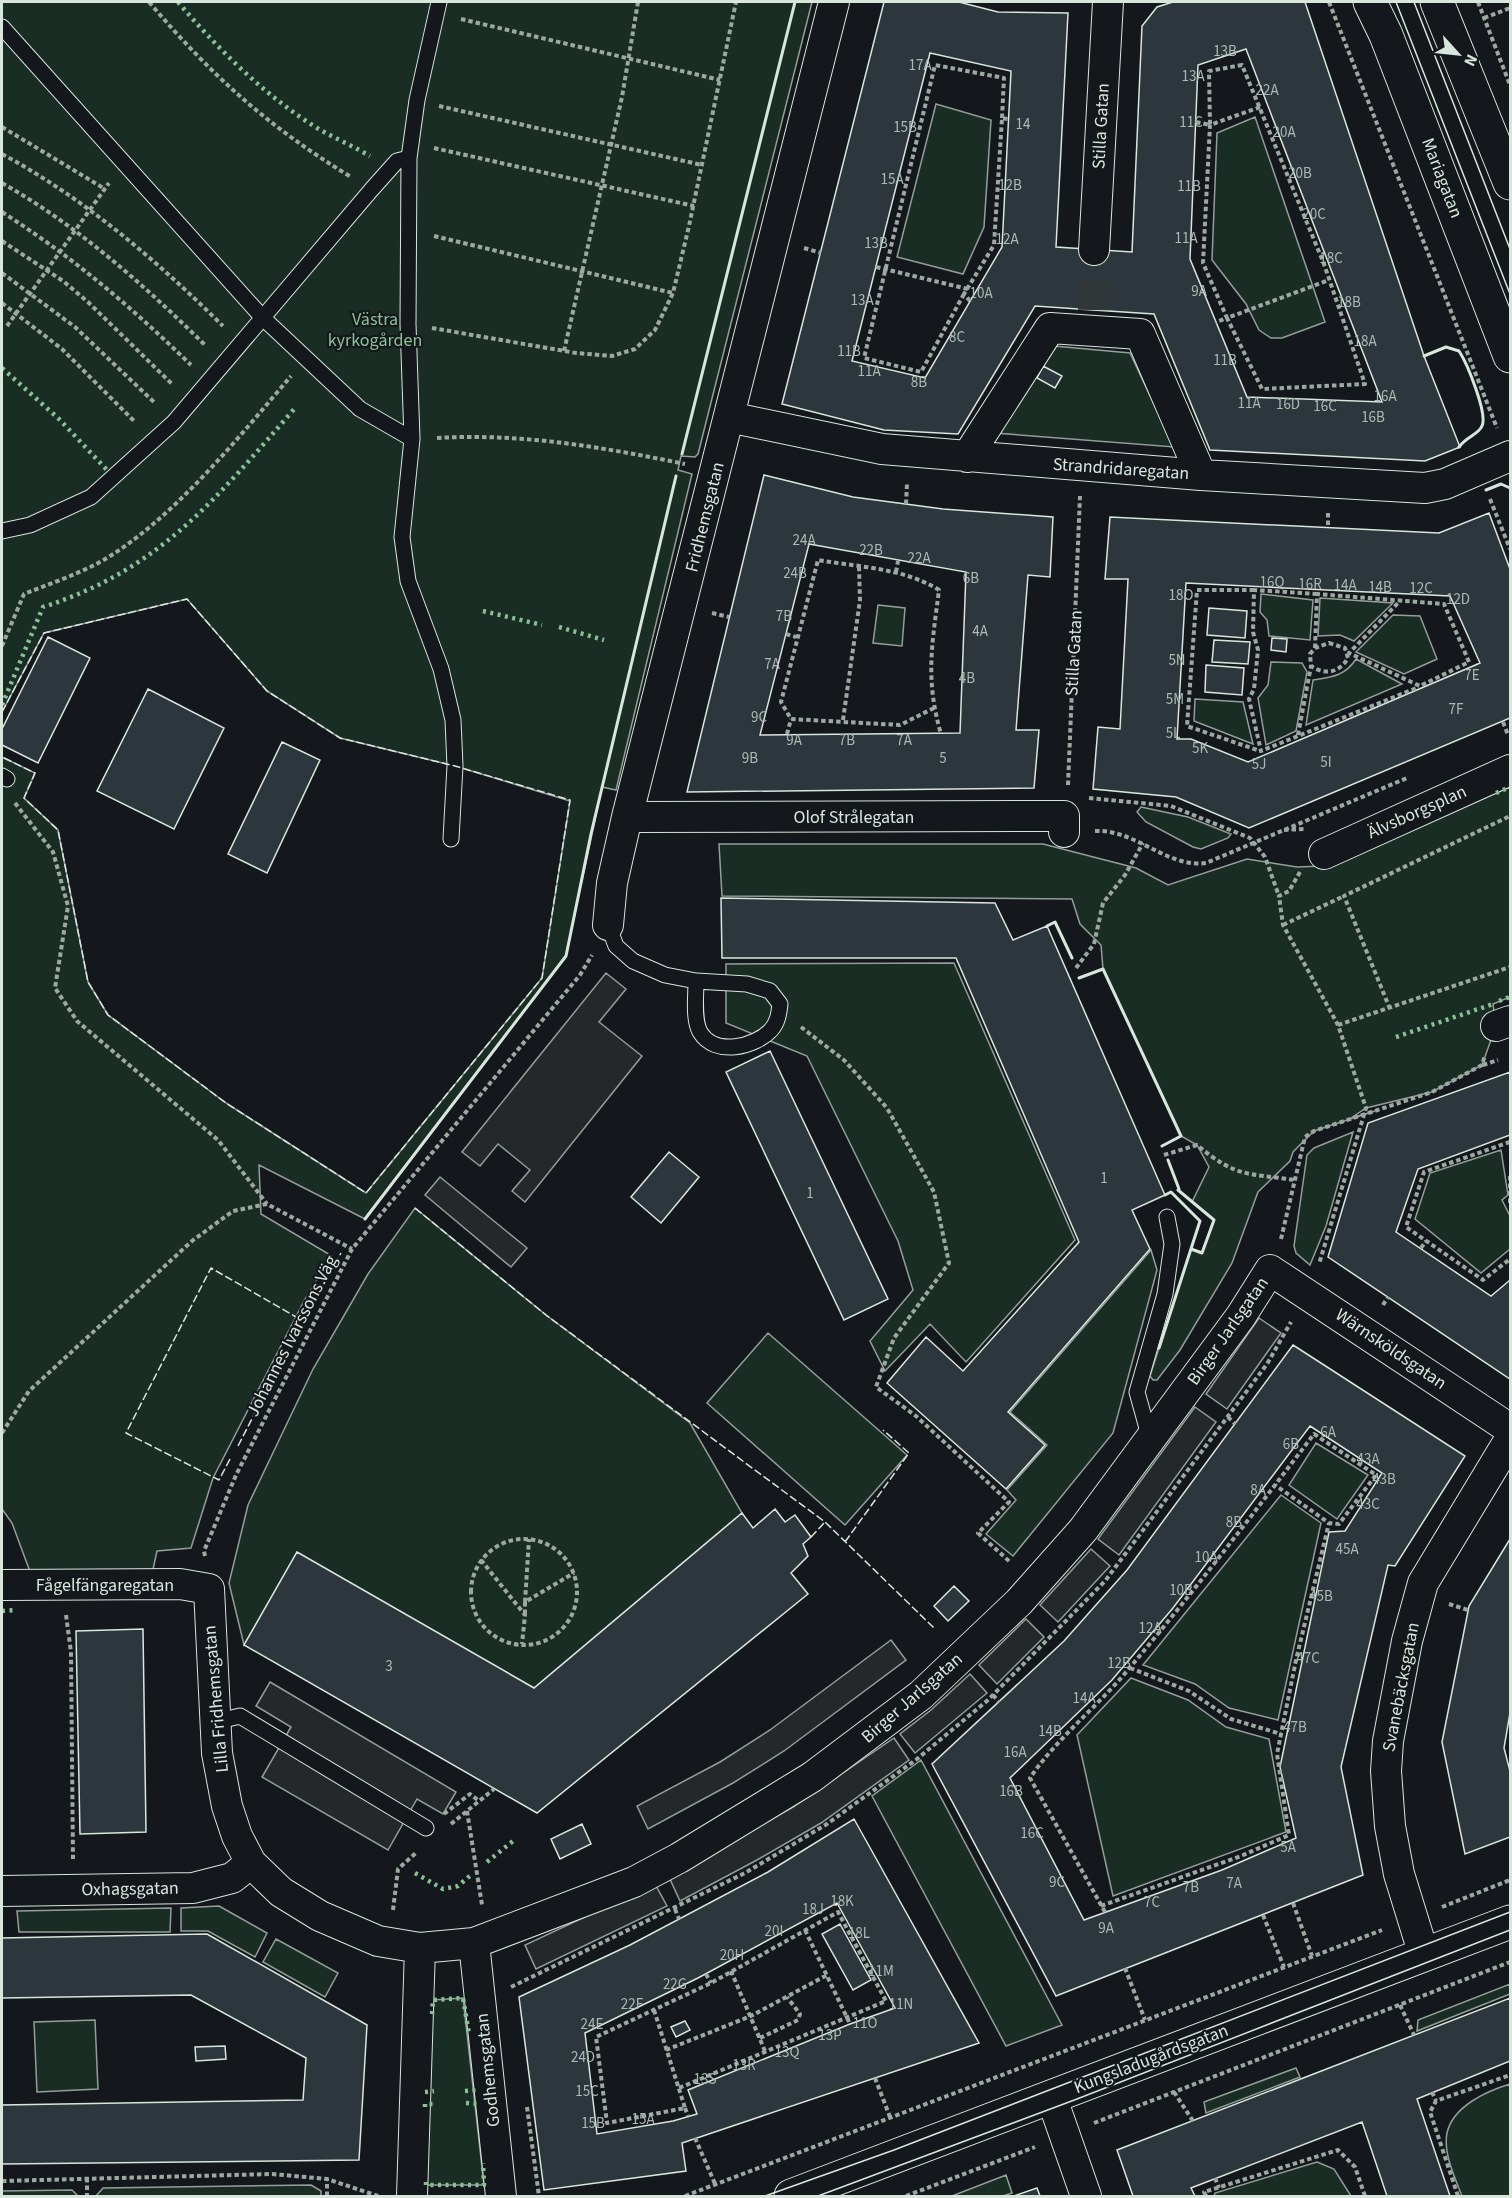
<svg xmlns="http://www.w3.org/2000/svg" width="1512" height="2198" font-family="'Source Sans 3',sans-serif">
	<rect width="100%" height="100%" fill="#14181c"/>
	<path fill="#1a2d24" stroke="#939e99" stroke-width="1.5" d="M2 2H812L698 454 695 457 681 456 678 470 692 474 616 790 602 787 566 956 365 1219 259 1165 261 1214 332 1256 304 1301 213 1478 191 1548 157 1551 152 1574 32 1577 12 1523 2 1509V757L35 773 24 798 58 830 88 982 108 1015 226 1103 366 1193 542 978 570 801 455 766 340 738 267 691 187 599 44 633 2 712Z
		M936 104 991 120 984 227 963 274 897 257Z
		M1255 117 1325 322 1282 338H1271L1259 330 1246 304 1212 260 1217 133Z
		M1054 346 1130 353 1174 447 995 433Z
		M1261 594 1313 600 1310 640 1269 636 1267 620 1260 612Z
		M1320 598 1393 603 1354 641 1340 635 1318 636Z
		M878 605 905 608 902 646 873 643Z
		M1393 615 1420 616 1437 659 1404 674 1356 652Z
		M1356 659 1402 684 1306 725 1313 680C1332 677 1345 676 1356 659Z
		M1271 662 1302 663 1307 672 1296 731 1266 745 1258 698 1268 685Z
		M1195 699 1243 702 1253 744 1194 721Z
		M1510 787V997L1493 1004 1496 1026 1482 1065 1432 1092 1366 1108 1351 1118 1375 1111 1314 1131 1293 1152 1290 1161 1258 1192 1232 1263 1180 1350 1157 1380H1153L1150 1376 1191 1249 1202 1252 1214 1220 1192 1202 1209 1167 1197 1145 1181 1136 1103 969 1101 945 1080 924 1072 899 722 896 719 844H1043L1136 868 1168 885 1247 859 1297 867 1323 866Z
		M1141 807 1188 817 1231 834 1228 838 1201 849 1193 847 1146 822 1137 812Z
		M954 963 1075 1240 966 1362 930 1324 885 1371 870 1341 913 1290 898 1241 807 1056 726 1023V964Z
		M1353 1132 1326 1226 1310 1265 1296 1253 1294 1246 1307 1155 1314 1148Z
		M1501 1150 1508 1195 1502 1200 1510 1216V1249L1481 1273 1415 1219 1430 1173Z
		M415 1208 546 1315 690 1423 742 1513 534 1688 297 1552 244 1645 229 1583 248 1505 313 1369 368 1274Z
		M1151 1250 1157 1270 1113 1433 1013 1556 986 1534 1016 1500 1007 1490 1047 1445 1010 1412Z
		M768 1333 907 1455 845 1525 707 1403Z
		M1316 1443 1368 1475 1337 1519 1289 1485Z
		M1281 1495 1321 1523 1278 1720 1229 1708 1195 1684 1143 1665Z
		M1131 1678 1188 1700 1226 1727 1269 1739 1286 1832 1113 1896 1077 1735Z
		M921 1760 1062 2025 1006 2046 872 1796Z
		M219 1906 267 1933 255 1957 208 1931H181V1908Z
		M171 1908 170 1932H19L17 1911Z
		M276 1939 338 1973 325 1997 263 1962Z
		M1510 1984V1994L1417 2031 1418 2020Z
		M463 1998 484 2185H426L433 2000Z
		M95 2020 98 2089 37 2092 34 2022Z
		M1296 2068 1300 2077 1206 2113 1204 2102Z
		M1510 2084V2196H1462C1455 2178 1443 2153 1447 2133 1453 2106 1487 2091 1510 2084Z
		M1317 2162 1334 2169 1351 2196H1214L1215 2193Z
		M1006 2175 1012 2193 1003 2196H952Z
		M311 2185 321 2191V2196H96L103 2188Z
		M72 2190 78 2196H2V2191Z"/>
	<path fill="#24282b" stroke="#939e99" stroke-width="1.5" d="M606 973 626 989 599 1022 642 1056 525 1202 512 1191 530 1170 498 1144 480 1166 462 1152Z
		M440 1177 527 1248 511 1267 425 1195Z
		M1259 1318 1281 1333 1227 1409 1206 1394Z
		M1195 1407 1216 1422 1119 1555 1098 1539Z
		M1091 1549 1110 1566 1058 1622 1040 1605Z
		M1026 1619 1044 1637 997 1684 979 1665Z
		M891 1640 906 1660 784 1751 733 1783 648 1829 637 1806 720 1762 770 1730Z
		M970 1674 987 1693 915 1753 900 1734 931 1710Z
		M270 1682 456 1792 443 1814 417 1799 388 1850 262 1777 291 1727 256 1706Z
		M894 1738 909 1760 821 1823 757 1860 680 1901 669 1877 793 1807Z
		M655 1884 667 1906 536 1969 525 1945Z"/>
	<path fill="#2c363c" stroke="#d8e6dc" stroke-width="1.5" fill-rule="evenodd" d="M884 2H959L998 12 1068 13 1056 247 1132 252 1142 26 1157 7 1173 2H1305L1424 356 1460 447 1425 461 1210 450 1154 314 1093 310 1035 306 958 434 884 430 782 404ZM1246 49 1382 402 1247 397 1190 259 1198 65ZM930 53 1011 71 1002 247 925 378 852 361Z
		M1043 366 1062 376 1055 388 1037 378Z
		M764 475 853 497 943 509 1053 517 1050 577 1028 575 1016 730H1039L1034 788 687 792ZM809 544 966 572 960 733 760 735Z
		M1489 513 1510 569V718L1249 828 1176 797 1093 789 1098 727 1120 729 1128 579H1105L1110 517 1439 533ZM1186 583 1450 596 1480 663 1248 762 1191 739H1177Z
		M1209 608 1247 611 1245 638 1207 635Z
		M48 637 90 658 38 763 2 745V729Z
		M1272 638 1287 639 1286 652 1271 650Z
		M1214 640 1250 642 1248 664 1212 662Z
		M1206 665 1244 668 1242 695 1205 692Z
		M148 689 224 728 174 829 97 791Z
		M282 742 320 760 267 873 228 854Z
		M721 898 995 903 1013 940 1047 926 1165 1195 1132 1210 1150 1249 1008 1412 1045 1445 1006 1489 887 1383 926 1337 963 1371 1079 1242 956 958H722Z
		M770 1051 888 1299 844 1320 726 1072Z
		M1510 1072V1135L1418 1169 1396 1232 1491 1296 1510 1280V1379L1328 1257 1368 1123Z
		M669 1152 699 1177 661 1223 631 1197Z
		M1293 1345 1465 1456 1395 1566 1388 1565 1341 1767 1363 1875 1056 1996 932 1764 1064 1641 1127 1570ZM1310 1426 1382 1473 1345 1531 1329 1532 1280 1767 1296 1838 1222 1870 1084 1920 1010 1778 1112 1680 1173 1608Z
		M775 1509 785 1522 795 1515 811 1537 803 1544 808 1556 791 1573 808 1594 537 1813 244 1645 297 1552 534 1688 742 1513 753 1528Z
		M1510 1539V1713L1504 1748 1510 1771V1837L1465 1854 1442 1742 1469 1606Z
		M954 1586 969 1601 948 1621 934 1606Z
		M143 1629 146 1832 80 1834 76 1631Z
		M854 1819 979 2043 682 2143 686 2171 544 2190 519 1997 630 1945 768 1872ZM837 1903 895 2008 850 2024 688 2090 697 2114 673 2121 597 2134 585 2033 698 1978Z
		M582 1824 591 1844 560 1859 551 1839Z
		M840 1924 871 1980 853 1990 822 1934Z
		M207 1934 367 2025 359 2160 2 2164V2105L303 2100 306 2058 191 1995 2 1998V1938Z
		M1510 1998V2061L1417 2099 1450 2196H1387L1362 2122 1191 2188 1195 2196H1133L1117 2150Z
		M685 2021 690 2030 676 2037 671 2027Z
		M225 2046 226 2059 196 2061 195 2047Z
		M1037 2188 1040 2196H1014Z"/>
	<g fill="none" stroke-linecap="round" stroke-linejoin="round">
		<path stroke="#313739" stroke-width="30" stroke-dasharray="30 15" stroke-linecap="butt" d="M1093 310 1094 250"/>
		<g stroke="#d8e6dc" stroke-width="17">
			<path id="service" d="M439 2 417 100 409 158 408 324 412 439 402 537 408 581 441 669 453 720 455 766 451 839
				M2 27 263 318 360 409 412 439
				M2 531 30 525 91 497 174 422 372 189 397 161 409 158
				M2 776 7 779
				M608 925 616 946 633 961 665 975 696 981 747 984 770 991 780 1004C779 1013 778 1022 771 1030 755 1047 715 1057 700 1032 693 1019 696 996 696 981
				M1150 1439 1137 1392 1165 1294 1172 1244 1167 1217
				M215 1722 240 1716 426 1828"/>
		</g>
		<g stroke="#d8e6dc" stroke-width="32">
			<path id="minor" d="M1094 250 1108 2
				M729 417 882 449 1201 475 1425 488 1445 484 1510 456
				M967 457 1050 328 1140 334 1201 475
				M627 817 1064 816V832
				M1324 854 1510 770
				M608 925 612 883 627 817 834 2
				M1496 1026 1510 1021
				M2 1585 180 1584 209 1589 217 1753 227 1806 237 1836 251 1863 281 1892 320 1916 378 1941 420 1948 474 1943 634 1882 679 1858 812 1777 921 1695 1019 1602 1083 1530 1241 1316 1270 1270 1510 1429
				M2 1891 193 1888 232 1878 251 1863
				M474 1943 501 2196
				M1424 1955 1399 1874 1390 1826 1386 1771 1388 1741 1407 1641 1423 1583 1510 1439
				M1051 2096 1086 2196
				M412 2196 420 1948"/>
		</g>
		<g stroke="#d8e6dc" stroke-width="35">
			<path id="tertiary" d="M1370 2 1386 35 1510 356
				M1437 2 1510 183
				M791 2196 1510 1922"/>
		</g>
		<path stroke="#9da8a2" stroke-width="4" stroke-dasharray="4.5 3" stroke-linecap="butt" d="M149 2C212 76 267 126 351 177
			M1329 2 1497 428
			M1478 2 1510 85
			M1484 18 1510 8
			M461 19 720 80
			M439 106 702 165
			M1260 107 1210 125 1203 263 1227 318 1329 280
			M1196 122 1210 125 1209 71 1242 65 1324 264 1365 384 1262 389 1227 318 1216 322
			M2 127 105 189
			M434 148 694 206
			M2 154C85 199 156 260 223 326
			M2 183C78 226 144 285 206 346
			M2 212C75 259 128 304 191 365
			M434 236 673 293
			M2 241 63 281 88 302 173 385
			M804 248 821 253
			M876 267 968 289
			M2 273 75 327 156 404
			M964 294 921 372 864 358 935 65 1004 78 1002 118
			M970 301 964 294 994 245 1002 118 1008 119
			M2 303 62 349 135 422
			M7 326 109 183
			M432 328 576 353 612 356 635 349 655 330 673 293 689 226 736 2
			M564 351 622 97 638 2
			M437 438C521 433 602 447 685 464
			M1490 499 1510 549
			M906 504 907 484
			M1328 513V528
			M896 572 898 561
			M1254 590H1197L1187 726 1260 751
			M1317 594 1254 590 1253 632 1258 650 1254 689 1249 699 1261 751 1419 687
			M712 613 729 617
			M786 634 796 637
			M1329 643 1345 648 1348 658C1340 672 1326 676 1311 666L1310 654 1315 648Z
			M2 646 24 594C49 584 76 575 100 562 171 522 239 437 291 376
			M1315 648 1317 594 1444 604 1469 662 1420 686 1349 653 1401 600
			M934 708 900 725 791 719 781 702 818 560C858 567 904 568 939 590 932 645 925 679 941 734
			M843 720 860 600 859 567
			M1503 722 1508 735
			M787 734 791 719
			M1298 735 1311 666
			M1068 785 1080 496
			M1089 798 1171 806 1250 838 1265 857 1279 896
			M15 803 53 852 68 906 55 988 77 1021 218 1140 267 1204
			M1284 830 1304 829
			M1095 831C1136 829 1166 868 1206 863L1407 778
			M1300 872 1289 891 1279 896 1283 925 1338 1025 1366 1108 1319 1264
			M1283 925 1344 896
			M1076 968 1094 944 1103 903 1125 875 1143 843
			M1390 1009 1344 896 1510 816
			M1338 1025 1510 967
			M801 1027 844 1060 887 1108 934 1192 949 1263 894 1338 876 1387 916 1416 1009 1502 978 1533 1010 1562
			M1483 1065 1498 1060
			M1510 1142 1424 1172 1406 1227 1483 1280 1510 1259
			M1164 1155 1197 1145C1237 1178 1247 1173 1295 1180
			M1510 1176V1203
			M1281 1239 1305 1137 1314 1131 1432 1092 1482 1065 1485 1055
			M1421 1248 1426 1241
			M1383 1305 1388 1297
			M1228 1417 1235 1424
			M2 1433 29 1391 192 1241 233 1211 267 1204 352 1249
			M471 1592a53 53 0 1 1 106 0a53 53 0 1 1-106 0Z
			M205 1556 204 1551 236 1475 352 1249 580 975 592 955
			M481 1560 525 1615 522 1644
			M525 1602 529 1539
			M1449 1604 1468 1610
			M525 1614V1602L574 1573
			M66 1615 71 1652 73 1859
			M1130 1668 1189 1691 1231 1719 1281 1734
			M993 1695 999 1702
			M467 1811 482 1905
			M444 1814 470 1794 479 1801
			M451 1824 494 1789
			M1293 1903 1312 1956
			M1101 1906 1241 1856 1289 1835 1277 1754 1296 1660 1329 1523
			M1442 1907 1510 1880
			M675 1909 679 1919
			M393 1910 398 1869 417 1852
			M1105 1912 1030 1778C1057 1738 1096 1708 1127 1671 1192 1594 1253 1514 1314 1434L1376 1475 1339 1524 1329 1523 1275 1485
			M1263 1915 1284 1967
			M805 1930 850 2024
			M1125 1968 1145 2020
			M731 1971 765 2051
			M706 1974 711 1983
			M511 1987 745 1873 827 1824 917 1759 988 1700 1105 1581 1267 1364 1291 1322
			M1400 2005 1414 2035
			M654 2010 685 2108 607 2123 596 2037 711 1983 838 1912 886 2001 679 2088
			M760 2038 798 2020 800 2014 787 1997
			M666 2050 751 2016 827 1975
			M875 2078 890 2117
			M1174 2092 1193 2121
			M1432 2092 1436 2101
			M527 2107 539 2196
			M685 2108 688 2116
			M1094 2123 1510 1962
			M695 2138 716 2186
			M87 2178V2196
			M1215 2178 1219 2188
			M2 2181 272 2174 327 2179 378 2196
			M327 2196V2179
			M685 2196 1382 1930
			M906 2196 1035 2147
			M1206 2196 1204 2192 1338 2150 1355 2167 1365 2196
			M1458 2196 1430 2112 1436 2101 1510 2075"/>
		<use href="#service" stroke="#14181c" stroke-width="15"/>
		<use href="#minor" stroke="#14181c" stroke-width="30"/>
		<use href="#tertiary" stroke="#14181c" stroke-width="33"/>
		<path stroke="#d8e6dc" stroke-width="1.5" d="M1396 2 1510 294
			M1414 2 1510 249
			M765 2196 894 2150 1510 1912
			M818 2196 1077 2099 1510 1930"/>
		<path stroke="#8ac095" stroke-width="4.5" stroke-dasharray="3 4.5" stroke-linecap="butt" d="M178 2C218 49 264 95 317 128 334 138 353 146 370 156
			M2 368 59 419 107 470
			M483 611 542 625
			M559 627 604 640
			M2 705 43 607C162 569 217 497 296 407
			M1496 793 1510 787
			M1499 1001 1510 997
			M1396 1037 1493 1004
			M2 1611 17 1610
			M487 1862 513 1841
			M415 1873 443 1889 458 1886 472 1874
			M432 2014 433 2000 463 1998 469 2034
			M465 2091 477 2090V2087
			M425 2092 434 2091
			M466 2103 480 2104
			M425 2107V2104H437
			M426 2182V2185H484L483 2163"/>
		<path stroke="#d8e6dc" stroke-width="1.5" stroke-dasharray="8 3" stroke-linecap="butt" d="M2 712 44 633 187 599 267 691 340 738 455 766 570 800 542 978 366 1193 226 1103 108 1015 88 982 58 830 24 798 35 773 2 757
			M415 1208 546 1315 825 1522 934 1628
			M238 1446 297 1331
			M230 1459 219 1480 126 1433 211 1268 303 1321 341 1253
			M811 1537 825 1522
			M845 1542 909 1453 883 1430"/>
		<path stroke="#d8e6dc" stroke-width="3" d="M1424 356 1446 347 1459 351C1467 363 1488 414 1482 426 1478 435 1467 436 1459 447
			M682 454 795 2
			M1486 490 1501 484 1510 488
			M1047 926 1055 922 1072 958
			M1079 978 1103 969 1181 1136 1162 1146
			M1168 1160 1179 1189
			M1178 1190 1214 1220 1202 1253 1191 1249
			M365 1219 566 956 591 834 676 476
			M1159 1348 1200 1221 1171 1192 1165 1195"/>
	</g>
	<g text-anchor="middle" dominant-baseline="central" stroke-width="4.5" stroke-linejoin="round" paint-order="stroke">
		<g font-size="15" fill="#adbab4">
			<text x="1225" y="51">13B</text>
			<text x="920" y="65">17A</text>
			<text x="1193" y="76">13A</text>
			<text x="1267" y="90">22A</text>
			<text x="1191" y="122">11C</text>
			<text x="1023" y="124">14</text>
			<text x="905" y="127">15B</text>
			<text x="1284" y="132">20A</text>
			<text x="1300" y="173">20B</text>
			<text x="892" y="179">15A</text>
			<text x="1010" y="185">12B</text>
			<text x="1189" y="186">11B</text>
			<text x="1314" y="214">20C</text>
			<text x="1186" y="238">11A</text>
			<text x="1007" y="239">12A</text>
			<text x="876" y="243">13B</text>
			<text x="1331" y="258">18C</text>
			<text x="1199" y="291">9A</text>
			<text x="981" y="293">10A</text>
			<text x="862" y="300">13A</text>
			<text x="1349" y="302">18B</text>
			<text x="957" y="337">8C</text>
			<text x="1365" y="341">18A</text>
			<text x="849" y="351">11B</text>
			<text x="1225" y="360">11B</text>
			<text x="869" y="371">11A</text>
			<text x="919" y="382">8B</text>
			<text x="1385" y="396">16A</text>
			<text x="1249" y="403">11A</text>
			<text x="1288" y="404">16D</text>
			<text x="1325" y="406">16C</text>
			<text x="1373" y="417">16B</text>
			<text x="804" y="540">24A</text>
			<text x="871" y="550">22B</text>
			<text x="919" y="558">22A</text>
			<text x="795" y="573">24B</text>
			<text x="971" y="578">6B</text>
			<text x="1272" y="582">16Q</text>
			<text x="1310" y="584">16R</text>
			<text x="1345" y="585">14A</text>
			<text x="1380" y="587">14B</text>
			<text x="1421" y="588">12C</text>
			<text x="1181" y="595">18O</text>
			<text x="1458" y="599">12D</text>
			<text x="784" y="616">7B</text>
			<text x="980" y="631">4A</text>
			<text x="1177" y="660">5N</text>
			<text x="772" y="664">7A</text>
			<text x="1472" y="675">7E</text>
			<text x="967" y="678">4B</text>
			<text x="1175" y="699">5M</text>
			<text x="1456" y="709">7F</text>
			<text x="759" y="717">9C</text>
			<text x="1173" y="733">5L</text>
			<text x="794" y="740">9A</text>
			<text x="847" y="740">7B</text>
			<text x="904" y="740">7A</text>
			<text x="1200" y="748">5K</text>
			<text x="750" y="758">9B</text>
			<text x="943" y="758">5</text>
			<text x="1326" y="762">5I</text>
			<text x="1259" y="764">5J</text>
			<text x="1104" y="1178">1</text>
			<text x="810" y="1193">1</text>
			<text x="1328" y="1432">6A</text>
			<text x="1291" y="1444">6B</text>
			<text x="1368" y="1459">43A</text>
			<text x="1384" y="1479">43B</text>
			<text x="1258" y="1490">8A</text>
			<text x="1368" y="1504">43C</text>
			<text x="1234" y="1522">8B</text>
			<text x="1347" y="1549">45A</text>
			<text x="1206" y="1557">10A</text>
			<text x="1181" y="1590">10B</text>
			<text x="1321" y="1596">45B</text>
			<text x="1150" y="1628">12A</text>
			<text x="1308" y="1658">47C</text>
			<text x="1119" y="1663">12B</text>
			<text x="389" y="1666">3</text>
			<text x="1084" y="1698">14A</text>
			<text x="1295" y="1727">47B</text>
			<text x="1050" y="1731">14B</text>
			<text x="1015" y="1752">16A</text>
			<text x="1011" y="1791">16B</text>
			<text x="1032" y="1833">16C</text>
			<text x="1288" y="1847">5A</text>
			<text x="1057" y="1882">9C</text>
			<text x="1234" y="1883">7A</text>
			<text x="1191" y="1887">7B</text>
			<text x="842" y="1901">18K</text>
			<text x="1152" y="1902">7C</text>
			<text x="813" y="1909">18J</text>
			<text x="1106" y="1928">9A</text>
			<text x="774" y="1931">20I</text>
			<text x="859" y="1933">18L</text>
			<text x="732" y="1955">20H</text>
			<text x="881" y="1971">11M</text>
			<text x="675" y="1984">22G</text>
			<text x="632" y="2004">22F</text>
			<text x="901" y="2004">11N</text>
			<text x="865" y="2023">11O</text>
			<text x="592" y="2024">24E</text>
			<text x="830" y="2035">13P</text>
			<text x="787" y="2052">13Q</text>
			<text x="583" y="2057">24D</text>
			<text x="744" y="2065">13R</text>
			<text x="705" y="2079">13S</text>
			<text x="587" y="2091">15C</text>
			<text x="643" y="2119">15A</text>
			<text x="593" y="2123">15B</text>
		</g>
		<g font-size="18" fill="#d8e6dc" stroke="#14181c">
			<text transform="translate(1101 126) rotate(-87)">Stilla Gatan</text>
			<text transform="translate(1442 178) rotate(69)">Mariagatan</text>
			<text transform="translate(1121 469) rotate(4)">Strandridaregatan</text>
			<text transform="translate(705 517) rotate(-76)">Fridhemsgatan</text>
			<text transform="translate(1074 653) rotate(-87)">Stilla Gatan</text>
			<text transform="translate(1417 812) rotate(-24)">Älvsborgsplan</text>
			<text x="854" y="817">Olof Strålegatan</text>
			<text transform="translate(1228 1331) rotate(-55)">Birger Jarlsgatan</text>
			<text transform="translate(292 1336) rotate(-63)">Johannes Ivarssons Väg</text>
			<text transform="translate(1391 1349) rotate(34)">Wärnsköldsgatan</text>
			<text x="105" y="1585">Fågelfängaregatan</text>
			<text transform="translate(1401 1687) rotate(-79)">Svanebäcksgatan</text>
			<text transform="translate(912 1698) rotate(-41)">Birger Jarlsgatan</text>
			<text transform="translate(216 1699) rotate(-95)">Lilla Fridhemsgatan</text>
			<text transform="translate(130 1889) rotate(-1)">Oxhagsgatan</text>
			<text transform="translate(1151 2059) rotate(-21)">Kungsladugårdsgatan</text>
			<text transform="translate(488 2070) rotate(-96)">Godhemsgatan</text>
		</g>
		<g font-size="18" fill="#8ac095" stroke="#14181c">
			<text x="375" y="319">Västra<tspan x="375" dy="21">kyrkogården</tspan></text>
		</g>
	</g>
	<rect width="1512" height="2198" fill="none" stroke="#d8e6dc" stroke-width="6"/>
	<g transform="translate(1458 54) rotate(117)" stroke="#14181c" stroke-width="4.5" paint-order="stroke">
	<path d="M0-4.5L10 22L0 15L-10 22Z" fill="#d8e6dc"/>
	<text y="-9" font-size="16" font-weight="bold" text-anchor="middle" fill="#d8e6dc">N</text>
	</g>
</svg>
